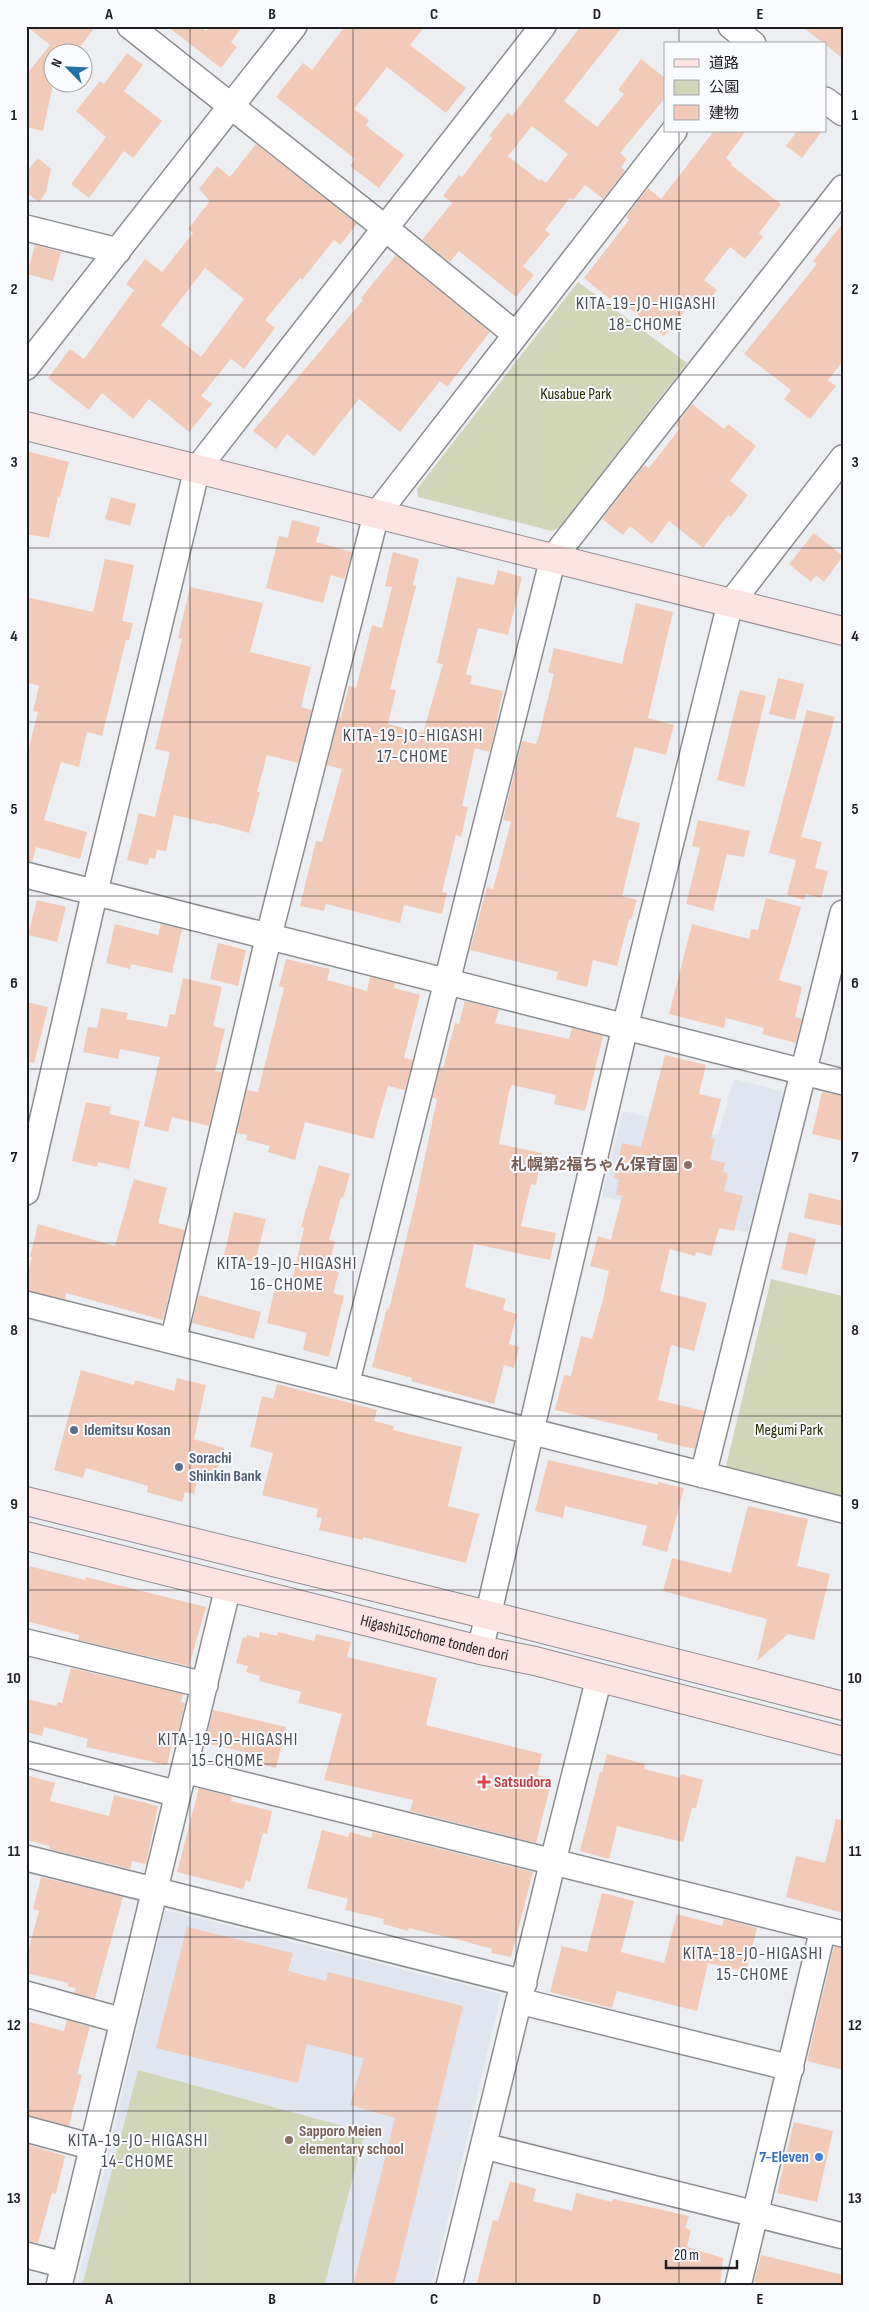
<svg xmlns="http://www.w3.org/2000/svg" width="869" height="2312" font-family="'Sofia Sans Condensed','Noto Sans JP',sans-serif">
	<rect width="100%" height="100%" fill="#edeef1"/>
	<path fill="#e0e5ef" d="M734 1079 785 1092 751 1233 602 1196 623 1111 718 1135Z
		M165 1910 501 1994 432 2286H77Z"/>
	<path fill="#d1d6b9" d="M578 282 687 363 560 527 552 531 418 497 417 489Z
		M771 1279 843 1296V1501L728 1472 726 1466Z
		M138 2070 365 2132 324 2286H82Z"/>
	<path fill="#f1cbb8" fill-rule="evenodd" d="M26 26H96L76 52H52V89L43 131 26 127V75L50 45Z
		M167 26H200L206 31 210 26H243L231 42 237 47 221 68Z
		M345 26H425L410 45 466 88 446 113 387 67 354 109 369 120 366 125 370 129 404 155 379 188 350 166 355 159 276 97 303 63 312 70Z
		M581 26H623L564 101 597 127 624 94 618 90 641 59 665 78V98L620 153 627 159 621 167 625 171 603 199 585 185 573 200 570 198 545 230 550 234 523 266 534 275 516 297 459 251 450 262 422 240 452 203 443 196 459 175 462 177 492 138 489 136 508 112 512 116ZM532 126 568 154 546 183 541 179 540 181 508 156Z
		M801 26H843V59L825 44Z
		M127 53 143 65 124 91 162 121 133 158 124 151 89 198 71 184 106 137 76 111 100 81 104 84Z
		M714 131H746L726 158 732 163 731 165 781 204 759 233 763 237 745 259 730 247 704 280 717 290 705 306 699 301 693 310 689 306 664 336 613 295 610 299 584 278 629 220 626 217 648 188 661 199Z
		M797 131H822L802 158 786 146Z
		M256 144 357 224 340 245 334 240 302 280 300 278 265 320 275 328 244 369 231 359 201 396 212 404 189 432 149 399 133 419 102 393 89 410 48 378 70 349 84 359 134 290 126 284 145 259 162 272 193 233 188 229 210 201 199 189 217 166 230 177ZM205 268 244 299 201 357 161 325Z
		M38 158 51 169 46 192 39 202 26 192V172Z
		M843 223V361L828 380 836 386 810 419 784 399 791 390 744 354 817 264 813 261Z
		M35 245 61 252 53 281 27 274Z
		M396 255 490 332 447 387 440 381 400 432 359 399 314 456 287 434 276 449 253 431 363 300 361 298Z
		M692 404 724 429 728 424 756 446 730 481 748 495 731 517 728 515 703 548 669 521 652 544 630 526 623 535 602 519 644 465 649 468 680 428 676 425Z
		M26 451 69 462 60 497H58L49 538 26 534Z
		M111 497 136 504 130 526 105 519Z
		M292 520 320 527 316 542 352 552 344 579 331 575 323 603 266 588 279 536 288 538Z
		M814 533 843 556 824 582 816 575 811 582 789 564Z
		M393 552 419 559 413 585 416 586 390 689 396 690 388 724 423 733 443 664 437 663 457 577 494 585 498 570 522 577 508 635 478 628 466 674 472 676 470 684 503 691 490 752 475 748 462 806 468 807 461 837 456 835 442 892 447 893 442 914 404 905 400 923 326 904 324 911 300 906 316 841 322 842 342 769 327 765 339 717H341L349 686 356 688 372 625 382 628 392 587 385 586Z
		M105 559 134 565 122 621 133 623 129 640H126L102 736 87 732 79 767 61 762 44 820 87 832 80 859 36 847 32 862 26 861V759L38 712 33 711 39 686 26 682V597L93 612Z
		M190 587 263 603 250 652 311 667 301 707 312 710 298 763 267 755 257 792H260L249 833 213 823 212 824 174 815 166 851 157 850 155 859 149 858 148 865 127 860 139 813 155 817 165 774 170 752 155 749 182 639 178 638Z
		M636 603 673 612 648 718 674 725 666 755 635 747 616 817 640 823 622 896 637 900 631 920 629 919 617 966 593 960 587 987 556 979 558 972 470 950 487 887 493 889 511 822 503 820 522 741 536 744 538 739 554 674 548 672 554 648 622 664Z
		M778 678 804 684 795 720 769 714Z
		M740 690 766 696 744 787 717 780Z
		M807 710 835 717 801 837 822 842 815 868 828 871 821 898 806 894 804 900 787 895 796 860 769 853Z
		M698 820 750 831 744 857 727 854 713 911 686 904 700 848 692 846Z
		M766 898 801 907 779 980 802 987 795 1017 802 1019 796 1043 762 1034 764 1028 726 1018 724 1028 669 1014 692 924 749 939 751 929 758 930Z
		M37 900 66 907 57 942 28 935Z
		M115 924 158 935 161 924 182 929 172 973 131 964 130 969 106 963Z
		M218 943 246 950 238 986 210 979Z
		M286 959 330 969 327 980 367 991 370 977 395 983 394 988 420 995 404 1058 413 1060 405 1090 388 1086 373 1139 305 1122 295 1160 268 1152 270 1146 246 1140 247 1135 237 1133 247 1090 258 1092 284 988 279 986Z
		M183 978 222 987 213 1026 225 1029 215 1071 222 1072 209 1126 172 1117 168 1132 144 1126 160 1057 120 1049 118 1059 83 1052 88 1027 97 1028 101 1008 128 1013 126 1019 167 1027 170 1014 175 1015Z
		M465 1001 499 1010 495 1023 569 1039 572 1028 603 1036 585 1111 554 1104 556 1095 512 1085 509 1092 499 1144 542 1153 536 1185 531 1184 521 1226 556 1233 550 1260 474 1244 465 1287 506 1299 503 1310 517 1314 509 1344 519 1347 514 1368 504 1365 494 1404 411 1381 412 1378 372 1367 387 1308 389 1309 416 1199 437 1099 433 1098 440 1067 443 1068 455 1023 459 1024Z
		M26 1002 48 1007 34 1063 26 1062Z
		M665 1055 706 1065 699 1094 721 1099 711 1138 715 1139 710 1159 725 1163 723 1172 728 1173 724 1191 743 1196 734 1231 719 1228 711 1256 696 1252 695 1256 670 1249 660 1291 707 1303 694 1351 671 1345 658 1400 704 1411 695 1449 657 1440 658 1434 555 1410 564 1375 571 1376 581 1336 592 1339 603 1299 609 1271 590 1266 598 1236 611 1240 622 1196 616 1195 619 1180 614 1178 622 1143 641 1147Z
		M822 1092 843 1096V1141L812 1134Z
		M86 1102 111 1107 109 1114 140 1121 129 1169 98 1162 97 1167 72 1161Z
		M319 1165 350 1174 343 1198 341 1197 329 1240 335 1241 328 1269 339 1272 333 1293 344 1296 329 1357 303 1350 307 1333 267 1323 276 1283 291 1286 304 1228 301 1227Z
		M134 1179 167 1188 158 1223 185 1230 163 1320 66 1293 65 1299 26 1290V1279L32 1257H30L38 1224 115 1246Z
		M809 1193 843 1201V1226L804 1218Z
		M234 1212 266 1219 255 1262 224 1255Z
		M789 1232 816 1239 807 1275 781 1269Z
		M199 1295 261 1312 254 1339 192 1323Z
		M81 1370 134 1385 135 1380 174 1391 177 1378 206 1385 194 1439 224 1448 214 1481 198 1476 194 1494 185 1492 182 1502 147 1492 148 1486 86 1468 83 1478 54 1470Z
		M277 1384 377 1410 374 1421 394 1426 393 1430 462 1447 448 1506 479 1514 466 1563 363 1537V1540L319 1530 322 1518 316 1517 318 1509 262 1495 273 1453 250 1447 262 1396 273 1399Z
		M548 1460 658 1485V1482L684 1488 667 1552 642 1545 647 1526 565 1506 563 1518 535 1511Z
		M748 1506 808 1519 797 1566 830 1574 814 1640 788 1634 757 1661 767 1619 663 1591 672 1558 731 1573Z
		M29 1566 85 1580 86 1577 206 1607 189 1666 78 1640 79 1635 26 1621V1577Z
		M260 1632 277 1636 278 1632 314 1641 316 1634 351 1642 347 1657 437 1678 426 1725 542 1754 537 1775 552 1779 536 1843 410 1811 413 1800 324 1780 342 1714 298 1703 301 1692 259 1681 260 1676 246 1672 248 1666 236 1663 243 1637 246 1638 247 1635 259 1638Z
		M71 1668 183 1694 181 1702 185 1703 177 1737 174 1736 167 1765 86 1747 88 1739 44 1727 42 1736 26 1732V1699L56 1706 58 1702 62 1703Z
		M213 1710 286 1727 276 1768 247 1761 249 1753 205 1743Z
		M607 1754 645 1764 644 1769 680 1778 681 1774 703 1780 696 1808H692L683 1842 617 1826 609 1859 580 1851 600 1772 602 1773Z
		M26 1775 55 1783 50 1801 109 1816 114 1795 158 1806 146 1864 132 1861 130 1869 49 1849 50 1846 26 1840Z
		M199 1788 232 1797 231 1801 272 1811 267 1834 263 1833 250 1882 246 1880 243 1889 177 1872Z
		M836 1819 843 1820V1913L786 1897 796 1856 825 1863Z
		M322 1830 348 1837 350 1832 371 1838 373 1832 533 1872 511 1957 491 1953 492 1949 467 1942 409 1928 408 1931 383 1924 384 1919 345 1910 348 1899 307 1888Z
		M41 1877 123 1897 95 1998 74 1993 76 1988 68 1987V1983L26 1973V1959L39 1911 33 1909Z
		M602 1893 634 1901 621 1952 664 1963 677 1914 722 1926 724 1919 757 1928 746 1972 708 1963 697 2011 617 1991 612 2008 550 1992 562 1946 587 1952Z
		M187 1927 293 1953 288 1971 326 1981 328 1972 463 2006 394 2286H353L395 2118 350 2105 364 2058 307 2044 298 2083 156 2048Z
		M834 1946 843 1948V2070L807 2061Z
		M67 2020 90 2027 77 2074 82 2075 69 2126 26 2115V2021L64 2031Z
		M794 2122 833 2131 817 2202 777 2193Z
		M26 2144 65 2156 56 2194 52 2193 38 2243 26 2241Z
		M510 2181 536 2189 533 2201 572 2211 576 2193 612 2202 613 2199 689 2216 685 2228 691 2230 687 2247 723 2258 720 2286H476L493 2220 498 2221Z
		M761 2255 843 2275V2286H769L754 2282Z"/>
	<g fill="none" stroke-linecap="round" stroke-linejoin="round">
		<g stroke="#8c8d90" stroke-width="28">
			<path id="street" d="M130 26 385 228 515 334
				M731 26 753 44
				M825 100 843 113
				M26 228 118 251
				M26 367 294 26
				M26 875 843 1082
				M26 1192 95 891 197 469 543 26
				M26 1304 843 1510
				M173 1341 269 935 376 515 674 131
				M346 1385 553 558 843 188
				M703 1475 843 913
				M26 1642 205 1685
				M480 1650 625 1027 730 604 843 458
				M26 1754 178 1794
				M184 1770 843 1934
				M26 1858 524 1983
				M26 1994 123 2021
				M519 2001 791 2068
				M26 2129 93 2147
				M484 2146 843 2236
				M26 2255 64 2265
				M59 2286 228 1587
				M449 2286 553 1861 599 1678
				M738 2286 823 1929"/>
		</g>
		<g stroke="#8c8d90" stroke-width="30">
			<g id="secondary">
				<path d="M26 426 843 631"/>
				<path d="M26 1501 488 1615 843 1706"/>
				<path id="s1" d="M26 1536 480 1650 535 1661 843 1741"/>
			</g>
		</g>
		<use href="#street" stroke="#fff" stroke-width="25"/>
		<use href="#secondary" stroke="#fde3e2" stroke-width="28"/>
	</g>
	<path fill="none" stroke="#1f1f21" stroke-width="1" stroke-opacity="0.55" d="M190 26V2286M353 26V2286M516 26V2286M679 26V44M679 131V2286M26 201H843M26 375H843M26 548H843M26 722H843M26 896H843M26 1069H843M26 1243H843M26 1416H843M26 1590H843M26 1764H843M26 1937H843M26 2111H843"/>
	<g fill="#8d6e63" stroke="#fafbff" stroke-width="2">
		<circle cx="688" cy="1165" r="5"/>
		<circle cx="289" cy="2140" r="5"/>
	</g>
	<g fill="#5c6f8a" stroke="#fafbff" stroke-width="2">
		<circle cx="74" cy="1430" r="5"/>
		<circle cx="179" cy="1467" r="5"/>
	</g>
	<path fill="#e0444e" stroke="#fafbff" stroke-width="2" d="M481.5 1774.5h5v5h5v5h-5v5h-5v-5h-5v-5h5z"/>
	<circle fill="#3f7fe0" stroke="#fafbff" stroke-width="2" cx="819" cy="2157" r="5"/>
	<g text-anchor="middle" dominant-baseline="central" stroke-width="4" stroke-linejoin="round" paint-order="stroke">
		<g font-size="16" fill="#2a2f01" stroke="#fafbff">
			<text x="576" y="394">Kusabue Park</text>
			<text x="789" y="1430">Megumi Park</text>
		</g>
		<g font-size="16" font-weight="bold" fill="#785e54" stroke="#fafbff" text-anchor="end">
			<text x="678" y="1165">札幌第2福ちゃん保育園</text>
			<text x="299" y="2131" text-anchor="start">Sapporo Meien<tspan x="299" dy="18">elementary school</tspan></text>
		</g>
		<g font-size="16" font-weight="bold" fill="#4e5e75" stroke="#fafbff" text-anchor="start">
			<text x="84" y="1430">Idemitsu Kosan</text>
			<text x="189" y="1458">Sorachi<tspan x="189" dy="18">Shinkin Bank</tspan></text>
		</g>
		<g font-size="16" fill="#1f1f21" stroke="#fafbff">
			<text stroke="none"><textPath href="#s1" startOffset="421">Higashi15chome tonden dori</textPath></text>
		</g>
		<g font-size="16" font-weight="bold" fill="#be3a42" stroke="#fafbff" text-anchor="start">
			<text x="494" y="1782">Satsudora</text>
		</g>
		<g font-size="16" font-weight="bold" fill="#366cbe" stroke="#fafbff" text-anchor="end">
			<text x="809" y="2157">7-Eleven</text>
		</g>
		<g font-size="18" letter-spacing="1" fill="#4d4e51" stroke="#fafbff">
			<text x="646" y="303">KITA-19-JO-HIGASHI<tspan x="646" dy="21">18-CHOME</tspan></text>
			<text x="413" y="735">KITA-19-JO-HIGASHI<tspan x="413" dy="21">17-CHOME</tspan></text>
			<text x="287" y="1263">KITA-19-JO-HIGASHI<tspan x="287" dy="21">16-CHOME</tspan></text>
			<text x="228" y="1739">KITA-19-JO-HIGASHI<tspan x="228" dy="21">15-CHOME</tspan></text>
			<text x="753" y="1953">KITA-18-JO-HIGASHI<tspan x="753" dy="21">15-CHOME</tspan></text>
			<text x="138" y="2140">KITA-19-JO-HIGASHI<tspan x="138" dy="21">14-CHOME</tspan></text>
		</g>
	</g>
	<rect width="869" height="2312" fill="none" stroke="#fafbff" stroke-width="55"/>
	<rect x="664" y="42" width="162" height="90" fill="#fafbff" stroke="#a2a3a6"/>
	<rect x="674" y="59" width="25" height="8" fill="#fde3e2" stroke="#a2a3a6"/>
	<text x="709" y="68" font-size="15" fill="#1f1f21">道路</text>
	<rect x="674" y="80" width="25" height="15" fill="#d1d6b9" stroke="#a2a3a6"/>
	<text x="709" y="92" font-size="15" fill="#1f1f21">公園</text>
	<rect x="674" y="105" width="25" height="15" fill="#f1cbb8" stroke="#a2a3a6"/>
	<text x="709" y="118" font-size="15" fill="#1f1f21">建物</text>
	<g transform="translate(68 68) rotate(294)"><circle r="24" fill="#fafbff" stroke="#a2a3a6"/>
	<path d="M0-4L9 19L0 12L-9 19Z" fill="#2172a3"/>
	<text y="-8" font-size="14" font-weight="bold" text-anchor="middle" fill="#1f1f21">N</text>
	</g>
	<path d="M666 2260v8h71v-8" fill="none" stroke="#1f1f21" stroke-width="2.5"/>
	<text x="674" y="2260" font-size="15" fill="#1f1f21" stroke="#fafbff" stroke-width="4" paint-order="stroke">20 m</text>
	<rect x="28" y="28" width="814" height="2256" fill="none" stroke="#1f1f21" stroke-width="2"/>
	<g font-size="16" text-anchor="middle" font-weight="bold" fill="#1f1f21">
		<text x="109" y="19">A</text>
		<text x="272" y="19">B</text>
		<text x="434" y="19">C</text>
		<text x="597" y="19">D</text>
		<text x="760" y="19">E</text>
		<text x="14" y="120">1</text>
		<text x="855" y="120">1</text>
		<text x="14" y="294">2</text>
		<text x="855" y="294">2</text>
		<text x="14" y="467">3</text>
		<text x="855" y="467">3</text>
		<text x="14" y="641">4</text>
		<text x="855" y="641">4</text>
		<text x="14" y="814">5</text>
		<text x="855" y="814">5</text>
		<text x="14" y="988">6</text>
		<text x="855" y="988">6</text>
		<text x="14" y="1162">7</text>
		<text x="855" y="1162">7</text>
		<text x="14" y="1335">8</text>
		<text x="855" y="1335">8</text>
		<text x="14" y="1509">9</text>
		<text x="855" y="1509">9</text>
		<text x="14" y="1683">10</text>
		<text x="855" y="1683">10</text>
		<text x="14" y="1856">11</text>
		<text x="855" y="1856">11</text>
		<text x="14" y="2030">12</text>
		<text x="855" y="2030">12</text>
		<text x="14" y="2203">13</text>
		<text x="855" y="2203">13</text>
		<text x="109" y="2304">A</text>
		<text x="272" y="2304">B</text>
		<text x="434" y="2304">C</text>
		<text x="597" y="2304">D</text>
		<text x="760" y="2304">E</text>
	</g>
</svg>
